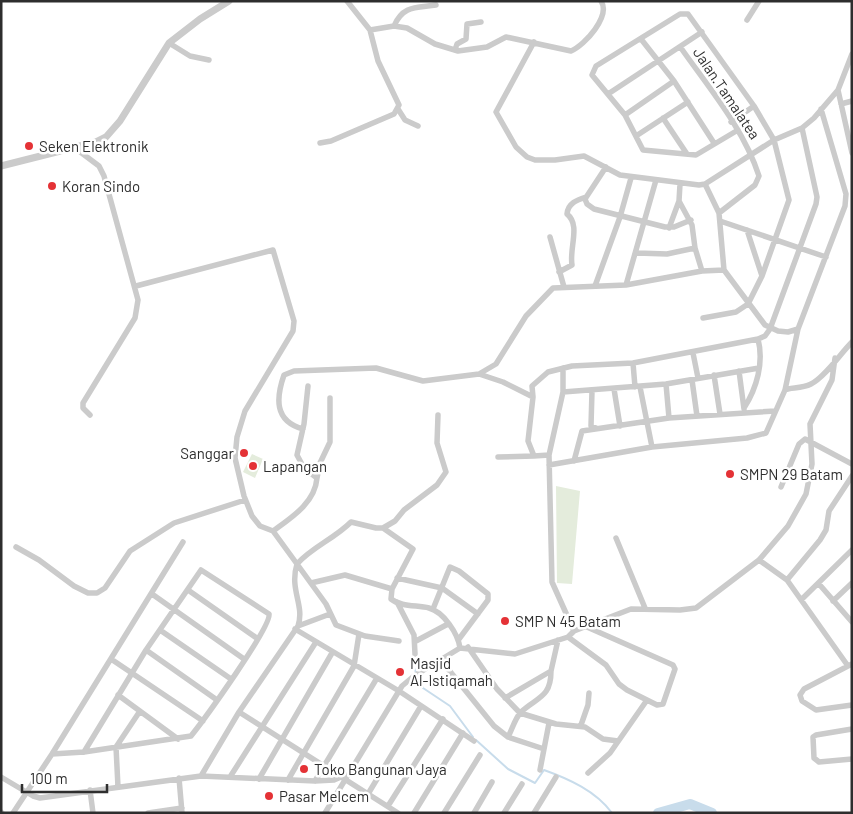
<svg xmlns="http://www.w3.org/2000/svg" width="853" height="814" font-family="Barlow,sans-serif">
	<rect width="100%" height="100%" fill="#fff"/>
	<path fill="#e4ecdc" d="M252 454 263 459 255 478 243 472Z
		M556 486 580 491 572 584 557 583Z"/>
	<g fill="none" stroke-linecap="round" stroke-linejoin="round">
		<path stroke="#c8dceb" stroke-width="2" d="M410 659 423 688 450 706 473 737
			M476 740 508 769 535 783 544 770C569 779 596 791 612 813"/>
		<path stroke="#c8dceb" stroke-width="10" d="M658 813 690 804 712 813"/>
		<path stroke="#cbcbcb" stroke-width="5.5" d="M347 1 370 30 394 26 407 28 435 44 458 51 487 47 506 37 571 51C585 45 611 16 601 1
			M747 20 759 1
			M394 26C403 5 416 8 436 5
			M641 39 674 81 714 143
			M534 42 496 112 516 147 527 157 535 160H555L584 156 620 175 699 185 705 184 774 140 802 128 814 118 838 90 852 54
			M169 43 190 56 209 60
			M681 48C709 88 744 129 759 176L755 185 719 213
			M455 50 457 44 466 39 467 24 481 22
			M838 90 852 153
			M608 94 702 32
			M841 104 852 101
			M398 109 405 120 418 126
			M625 115 674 81
			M663 118 687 154
			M731 122 754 106
			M636 136 688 102
			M320 143 331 141 394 114 399 105 378 61 370 30
			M75 148 99 166 104 176 138 300 135 318 83 403V408L90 415
			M606 167 585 199 587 204 594 209 665 227H674L691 220
			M680 184 679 201 692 225 695 248 702 271
			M705 184 719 213 724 270 765 325 778 331 788 332 798 329
			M720 221 826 257
			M669 228 679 201
			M747 230 762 276
			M550 237 564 287
			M637 253 667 254 695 248
			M559 272 572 265C569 248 581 225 567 214 568 203 577 200 586 197
			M626 285 656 180
			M136 286 273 250 294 321 293 331 245 411 237 437 235 458 244 496 252 516 260 526 273 531 297 564C289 590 305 605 298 626L239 712 201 776
			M595 286 620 217 631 178
			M703 318 736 312 748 304 762 276 789 200 774 140 754 106 688 14H680L596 66 592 75 625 115 643 150 696 155 738 130
			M693 353 698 378
			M633 363 635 387
			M563 368V392L549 455 552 582 574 631
			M739 371 744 409
			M479 374 503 382 533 397 528 441 534 456 549 455
			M714 375 720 414
			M692 380 697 416
			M666 384 669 418
			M640 387 652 447
			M614 389 620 426
			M785 390C790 387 801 389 811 384 825 377 840 354 852 342
			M592 391 591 426 596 428
			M563 392 666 384 759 368
			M533 397 532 386 548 372 572 366 633 363 758 339 765 336 770 329 816 204 817 197 802 128
			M744 408C757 388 764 362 758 339
			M303 429C274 421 276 398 284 375L294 371 376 368 423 381 479 374 496 364 526 316 553 288 626 285 702 271 724 270
			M498 457 534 456
			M574 461 582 431 669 418 775 411
			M549 465 652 447 747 438 766 433 785 390 798 329 845 206 846 194 821 109
			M317 478 320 463 330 442V398
			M781 487 799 444 805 439 852 464
			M383 528 413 549 392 589 391 599C401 607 417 605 429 608 444 612 458 634 460 648
			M273 531C291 518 315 503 317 478L304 468 297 455 304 424 308 386
			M616 538 645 608
			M16 547 39 560 74 586 88 593H97L105 588 130 551 174 523 245 500
			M759 560 787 580 848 666
			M397 578 442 588 478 614
			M787 580 820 540 826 530 829 511 852 476
			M311 583 345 575 392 589
			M819 584 852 622
			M188 590 258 639
			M152 594 244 659
			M802 599 852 550
			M833 601 852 583
			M397 602 414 635 415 654
			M433 609 450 567 459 571 488 594V600L459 639
			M298 626 330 614
			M295 629 399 691 474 741
			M160 630 231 679
			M568 637 606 665 619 684 627 690 657 705 663 704 675 669 673 665 587 627
			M399 641 365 636 336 625 326 604 297 564C312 547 334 539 351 522L376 528H383L395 521 404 510 437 485 446 472 437 443 438 415
			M416 641 448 624
			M468 647 497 689 520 713 556 724 585 727 603 739 618 741
			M146 650 217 700
			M111 659 203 721
			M440 659 494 726 508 737 544 749
			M852 664 804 689 800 695 802 701 816 710 852 705
			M118 695 178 739
			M505 698 551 671 558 640
			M239 712 398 813
			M581 725 588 705 589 693
			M852 729 816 735 813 737 814 758 819 762 852 759
			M508 737C512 730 515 718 521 712 537 697 551 698 551 671
			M52 754 84 752 191 736C203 721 272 626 269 614L201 570 146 650 84 752
			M540 770 549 723
			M588 773 610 753 647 700
			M1 777 33 796 40 798 201 776 315 781 334 780 341 777
			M230 777 316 642
			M179 778 182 813
			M259 779 332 653
			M288 780 354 666 359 634
			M315 781 377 678
			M118 787 116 747 140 711
			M90 790 93 813
			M368 794 421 706
			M388 806 443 719
			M1 812 2 813
			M13 813 52 754 183 542
			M148 813 182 808
			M325 813 402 686 414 676 460 648 515 654 568 637 574 631 631 609 680 610 696 608 759 560 788 526 806 494 812 464 810 424 832 380 835 358
			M414 813 463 733
			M444 813 480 755
			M474 813 492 782
			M504 813 522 784
			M534 813 556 777"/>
		<path stroke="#cbcbcb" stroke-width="7" d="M1 166 96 142 106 137 120 121 169 43 200 19 229 1"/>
	</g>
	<g fill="#e43236" stroke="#fff" stroke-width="2">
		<circle cx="29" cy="146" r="5"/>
		<circle cx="52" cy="186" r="5"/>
		<circle cx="244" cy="453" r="5"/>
		<circle cx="253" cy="466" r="5"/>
		<circle cx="730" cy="474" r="5"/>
		<circle cx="505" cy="621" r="5"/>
		<circle cx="400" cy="672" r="5"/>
		<circle cx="304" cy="769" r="5"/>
		<circle cx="269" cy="796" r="5"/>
	</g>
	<g text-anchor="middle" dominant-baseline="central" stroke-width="5" stroke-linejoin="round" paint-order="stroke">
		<g font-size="15" fill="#2e2e2e" stroke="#fff">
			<text transform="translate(727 93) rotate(56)">Jalan.Tamalatea</text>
		</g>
		<g font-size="15" fill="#2e2e2e" stroke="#fff" text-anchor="start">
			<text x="39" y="146">Seken Elektronik</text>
			<text x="62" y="186">Koran Sindo</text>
			<text x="234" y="453" text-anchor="end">Sanggar</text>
			<text x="263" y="466">Lapangan</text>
			<text x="740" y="474">SMPN 29 Batam</text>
			<text x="515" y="621">SMP N 45 Batam</text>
			<text x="410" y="663">Masjid<tspan x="410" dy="17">Al-Istiqamah</tspan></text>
			<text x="314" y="769">Toko Bangunan Jaya</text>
			<text x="279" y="796">Pasar Melcem</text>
		</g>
	</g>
	<rect width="853" height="814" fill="none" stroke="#2e2e2e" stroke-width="5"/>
	<path d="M22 784v8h85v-8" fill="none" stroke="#2e2e2e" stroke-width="2.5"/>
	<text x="30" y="784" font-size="15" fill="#2e2e2e" stroke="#ffffff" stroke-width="4" paint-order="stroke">100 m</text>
</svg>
